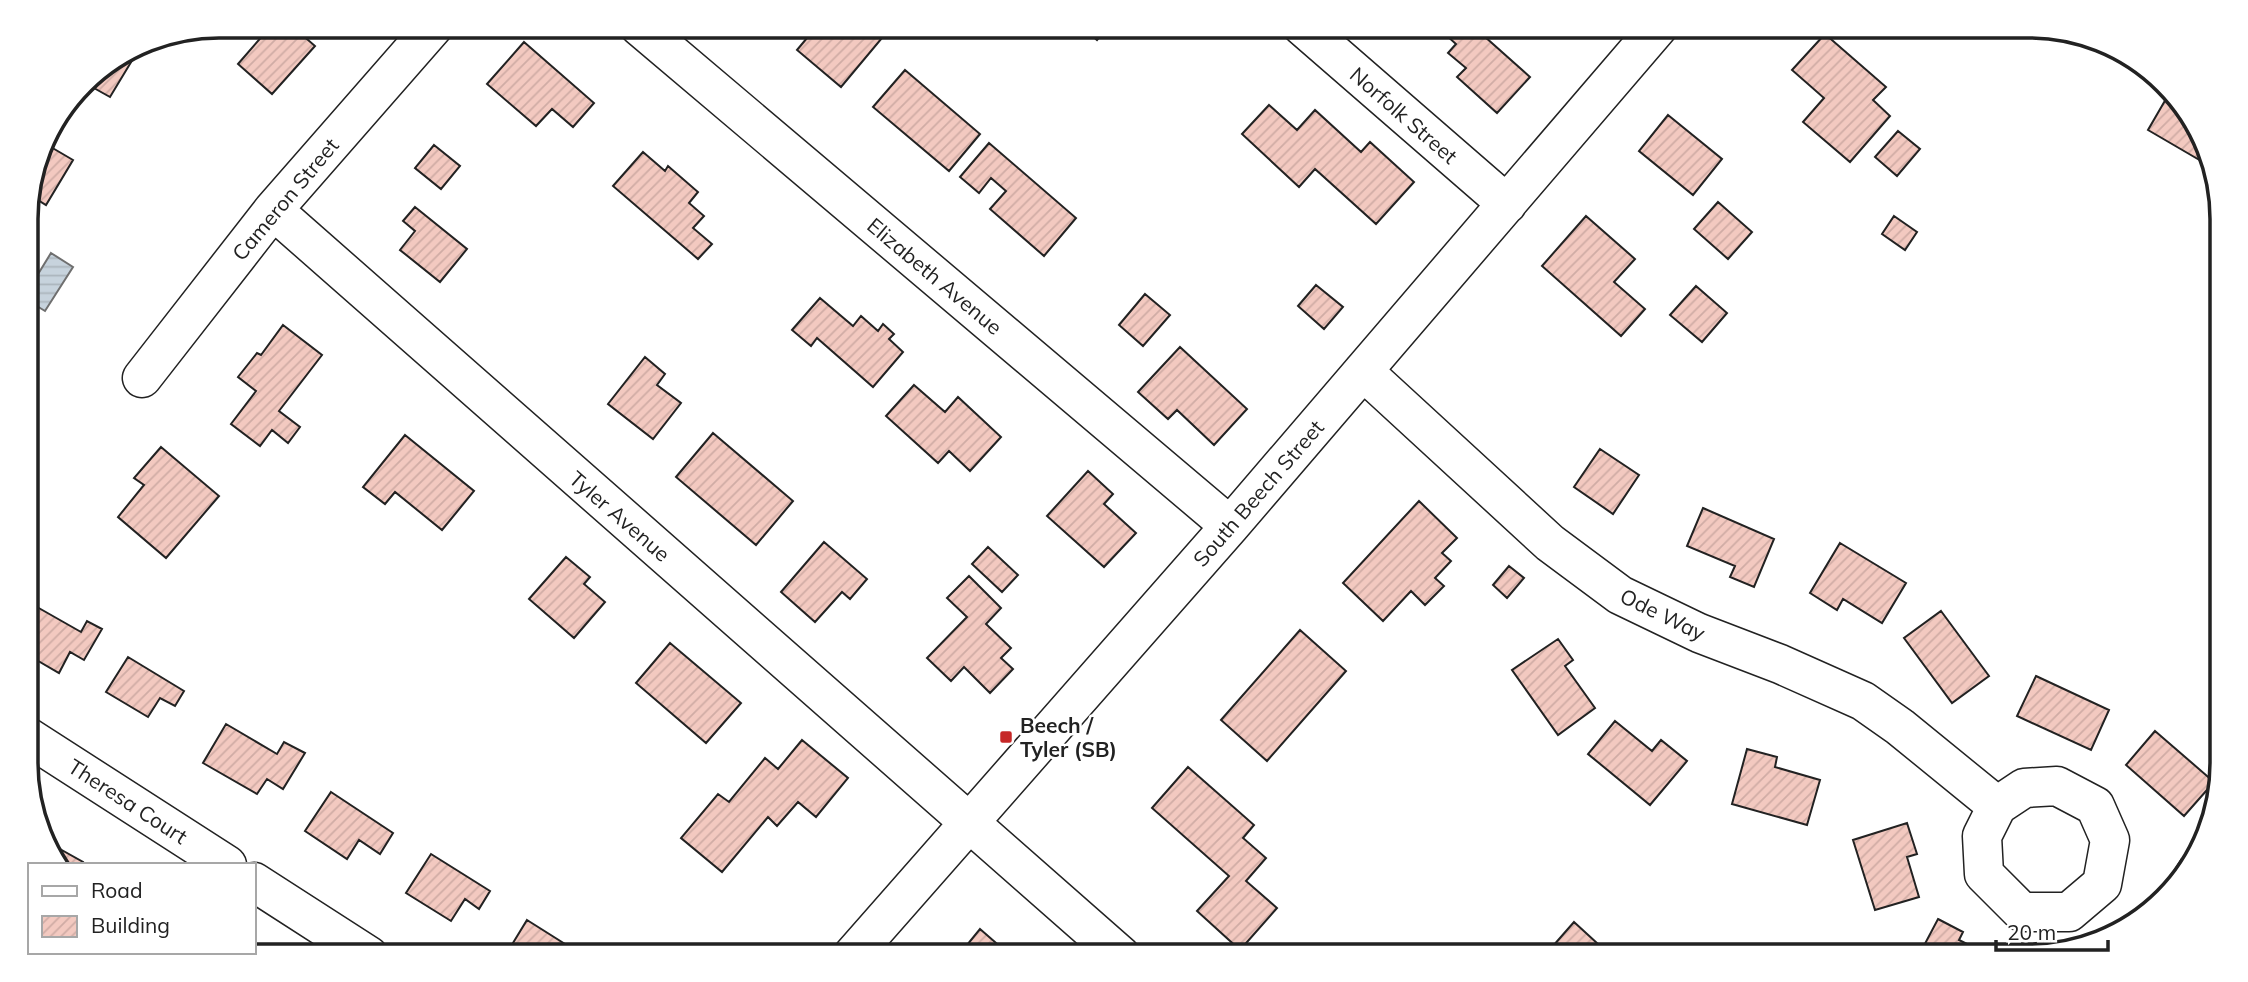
<svg xmlns="http://www.w3.org/2000/svg" width="2248" height="982" font-family="Mulish,sans-serif">
	<defs>
		<pattern id="water-rules" width="6" height="5" patternUnits="userSpaceOnUse" patternTransform="scale(1.75)"><rect width="6" height="5" fill="#c7d3dd"/><path d="M0 2.5h6" fill="none" stroke="#abb5bd"/></pattern>
		<pattern id="building-hatch" width="6" height="6" patternUnits="userSpaceOnUse" patternTransform="scale(1.75)"><rect width="6" height="6" fill="#f3c9c0"/><path d="M-1 1l2-2M0 6l6-6M5 7l2-2" fill="none" stroke="#d0aca5"/></pattern>
	</defs>
	<rect width="100%" height="100%" fill="#fff"/>
	<path fill="url(#water-rules)" stroke="#6f6f6f" stroke-width="2" d="M51 253 73 267 45 311 27 300V292Z"/>
	<path fill="url(#building-hatch)" stroke="#222" stroke-width="2" d="M271 26H292L315 46 272 94 238 64Z
		M817 26H892L841 87 797 50Z
		M1081 26H1109L1097 40Z
		M1116 26H1132L1125 34Z
		M1436 26H1476L1475 28 1530 77 1497 113 1457 77 1466 68 1448 53 1456 44Z
		M1535 26H1555L1547 36Z
		M1556 26H1575L1567 36Z
		M1825 34 1886 87 1873 100 1890 116 1850 162 1803 122 1824 98 1792 70Z
		M524 42 594 103 573 127 552 109 536 126 487 84Z
		M142 44 110 97 85 83 92 74Z
		M905 70 980 134 949 171 873 107Z
		M2170 92 2182 102 2208 165 2148 130Z
		M1269 105 1297 130 1315 110 1361 152 1370 142 1414 182 1376 224 1315 169 1299 187 1242 134Z
		M1668 115 1722 159 1693 195 1639 151Z
		M1898 131 1920 149 1897 176 1875 157Z
		M44 143 73 160 46 205 30 195Z
		M989 143 1076 218 1044 256 990 209 1006 191 991 178 979 193 960 177Z
		M434 145 460 166 441 189 415 168Z
		M643 152 665 171 668 166 698 192 689 203 704 216 693 228 712 244 698 259 613 186Z
		M1718 202 1752 232 1728 259 1694 229Z
		M415 207 467 249 440 282 400 250 415 231 403 221Z
		M1586 216 1635 259 1614 282 1645 309 1621 336 1542 266Z
		M1894 216 1917 232 1905 250 1882 234Z
		M1316 285 1343 307 1324 329 1298 306Z
		M1696 286 1727 313 1702 342 1670 315Z
		M1145 294 1170 315 1143 346 1119 325Z
		M820 298 853 326 861 316 878 331 883 324 894 334 889 339 903 352 873 387 817 338 811 346 792 330Z
		M283 325 322 355 279 411 300 427 288 443 272 430 260 446 231 424 256 391 238 377 257 353 261 355Z
		M1180 347 1247 409 1214 445 1177 410 1168 419 1138 392Z
		M645 357 665 374 657 385 681 403 653 439 608 404Z
		M914 385 945 412 958 397 1001 437 970 471 949 451 938 463 886 416Z
		M713 433 793 501 756 545 676 477Z
		M405 435 474 491 442 530 395 492 385 504 363 487Z
		M161 447 219 496 166 558 118 517 144 485 134 478Z
		M1600 449 1639 475 1613 514 1574 487Z
		M1088 471 1113 494 1104 504 1136 533 1104 567 1047 516Z
		M1419 501 1457 538 1442 553 1451 561 1435 578 1444 586 1425 605 1411 591 1383 621 1343 583Z
		M1703 508 1774 539 1754 587 1730 577 1735 566 1687 546Z
		M824 542 867 579 850 599 842 592 815 622 781 592Z
		M1840 543 1906 583 1882 623 1843 599 1837 610 1810 593Z
		M988 547 1018 575 1002 592 972 564Z
		M566 557 590 577 584 584 605 602 574 638 529 599Z
		M1509 566 1524 578 1507 598 1493 585Z
		M969 576 1001 608 986 624 1011 648 1001 658 1013 669 990 693 964 667 951 681 927 658 967 617 947 598Z
		M37 607 81 632 87 621 102 629 84 660 70 652 59 673 28 655V623Z
		M1941 611 1989 676 1952 703 1904 638Z
		M1300 630 1346 671 1267 761 1221 720Z
		M1558 639 1573 660 1565 666 1595 708 1558 735 1512 670Z
		M670 643 741 703 706 743 636 683Z
		M128 657 184 691 175 706 160 698 148 717 106 692Z
		M2036 676 2109 710 2091 750 2017 716Z
		M1615 721 1652 751 1661 740 1687 761 1650 805 1588 754Z
		M226 724 277 754 284 742 305 753 283 789 267 779 257 794 203 763Z
		M2155 731 2214 782 2184 816 2126 765Z
		M802 740 848 778 816 817 798 802 777 826 768 817 722 872 681 838 718 794 729 802 765 758 778 769Z
		M1747 749 1777 757 1775 767 1820 780 1807 825 1732 804Z
		M1188 767 1254 825 1243 838 1266 858 1246 881 1277 908 1240 950 1197 911 1229 876 1152 808Z
		M331 792 393 833 380 854 359 840 347 859 305 831Z
		M1907 823 1917 854 1907 857 1919 897 1875 910 1853 840Z
		M51 844 83 862 82 865H60Z
		M431 854 490 891 479 909 465 899 451 921 406 893Z
		M2181 860 2185 863 2160 894Z
		M1938 919 1963 932 1959 940 1989 955H1919Z
		M527 920 584 956H505Z
		M1574 922 1610 955H1564L1553 946Z
		M980 929 1011 956H958Z
		M1553 946 1564 955H1545Z"/>
	<g fill="none" stroke-linecap="round" stroke-linejoin="round">
		<g stroke="#222" stroke-width="41">
			<path id="minor" d="M639 26 1230 526
				M1302 26 1507 204
				M273 210 1121 956
				M1363 371 1550 543 1620 595 1699 633 1780 664 1863 701 1900 727 1997 806 1982 836 1984 874 2022 912H2069L2102 884 2110 840 2095 806 2057 786 2024 788 1997 806
				M142 378 273 210 434 26
				M28 737 227 865
				M254 882 369 956
				M852 956 1230 526 1659 26"/>
		</g>
		<use href="#minor" stroke="#fff" stroke-width="38"/>
	</g>
	<rect fill="#c62828" stroke="#fff" stroke-width="2.5" x="999" y="730" width="14" height="14" rx="3.5"/>
	<g text-anchor="middle" dominant-baseline="central" stroke-width="5" stroke-linejoin="round" paint-order="stroke">
		<g font-size="21" fill="#222" stroke="#fff">
			<text transform="translate(1404 115) rotate(41)">Norfolk Street</text>
			<text transform="translate(285 199) rotate(-50)">Cameron Street</text>
			<text transform="translate(935 276) rotate(40)">Elizabeth Avenue</text>
			<text transform="translate(1258 493) rotate(-49)">South Beech Street</text>
			<text transform="translate(620 516) rotate(41)">Tyler Avenue</text>
			<text transform="translate(1663 614) rotate(26)">Ode Way</text>
			<text transform="translate(128 801) rotate(33)">Theresa Court</text>
		</g>
		<g font-size="21" font-weight="bold" fill="#222" stroke="#fff" text-anchor="start">
			<text x="1020" y="725">Beech /<tspan x="1020" dy="24">Tyler (SB)</tspan></text>
		</g>
	</g>
	<path d="M0 0H2248V982H0ZM219 38H2029A181 181 0 0 1 2210 219V763A181 181 0 0 1 2029 944H219A181 181 0 0 1 38 763V219A181 181 0 0 1 219 38Z" fill="#fff" fill-rule="evenodd"/>
	<path fill="none" stroke="#222" stroke-width="3.5" d="M219 38H2029A181 181 0 0 1 2210 219V763A181 181 0 0 1 2029 944H219A181 181 0 0 1 38 763V219A181 181 0 0 1 219 38Z"/>
	<rect x="28" y="863" width="228" height="91" fill="#ffffff" stroke="#a7a7a7" stroke-width="2"/>
	<rect x="42" y="886" width="35" height="10" fill="#ffffff" stroke="#a7a7a7" stroke-width="2"/>
	<text x="91" y="898" font-size="21" fill="#222222">Road</text>
	<rect x="42" y="916" width="35" height="21" fill="url(#building-hatch)" stroke="#a7a7a7" stroke-width="2"/>
	<text x="91" y="933" font-size="21" fill="#222222">Building</text>
	<path d="M1996 940v10h112v-10" fill="none" stroke="#222222" stroke-width="3.5"/>
	<text x="2007" y="940" font-size="21" fill="#222222" stroke="#ffffff" stroke-width="5" paint-order="stroke">20 m</text>
</svg>
